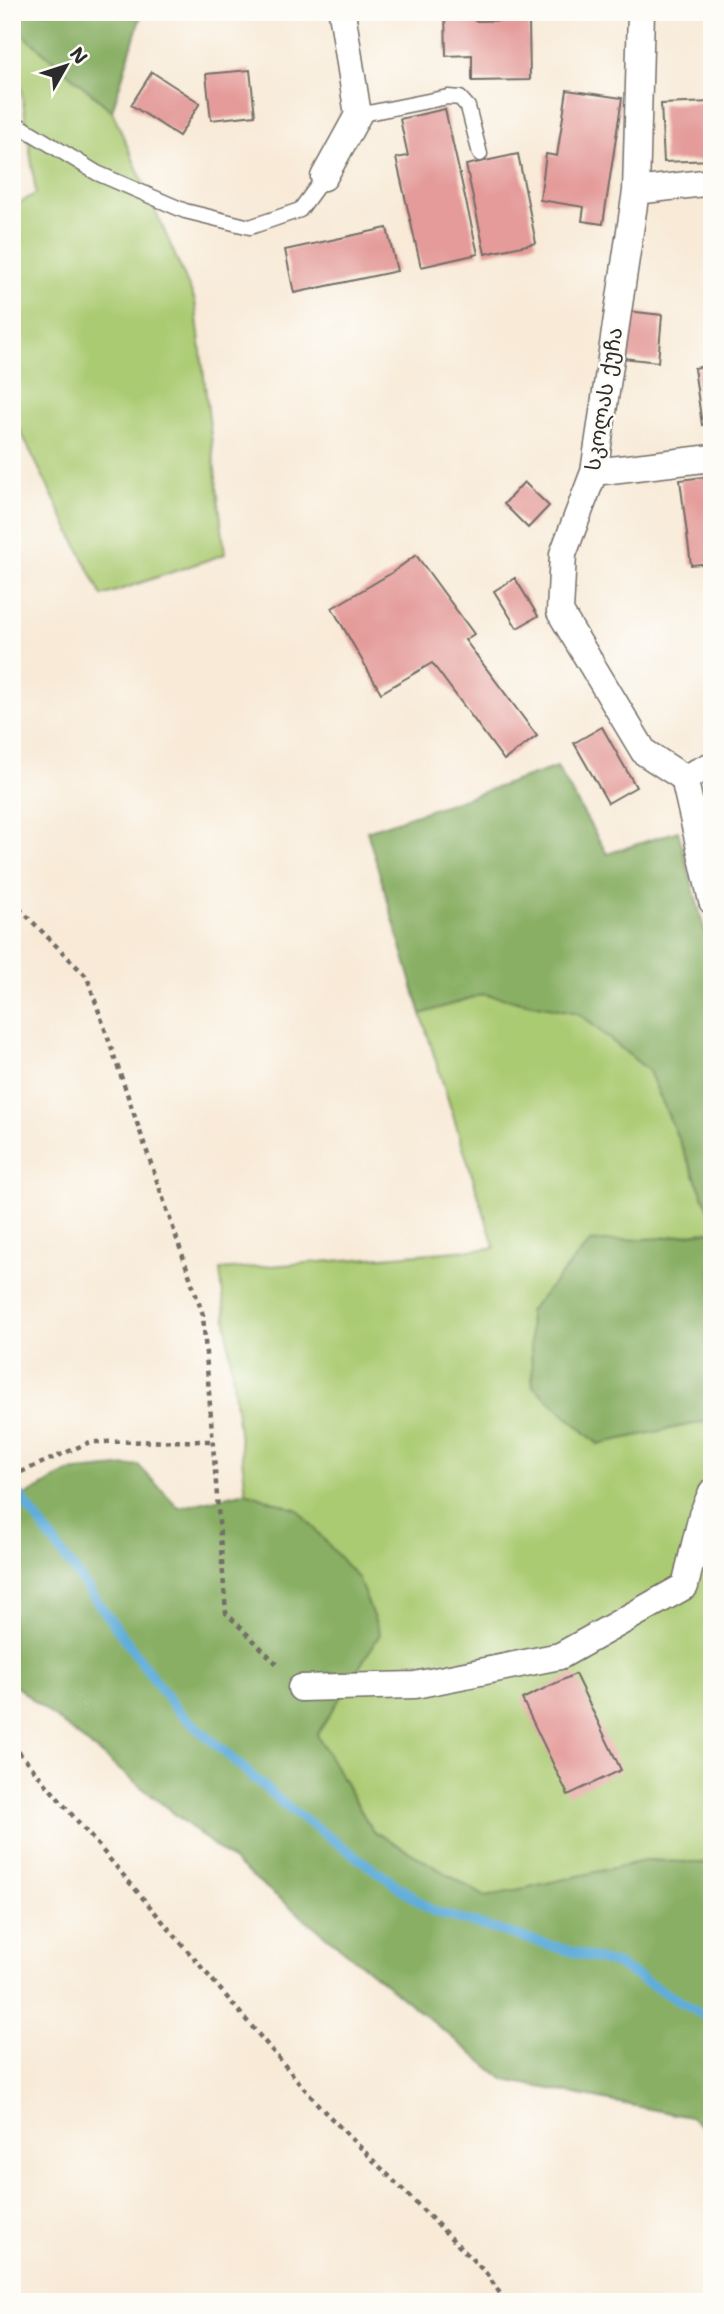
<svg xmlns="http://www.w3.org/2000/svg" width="724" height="2314" font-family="'Shantell Sans','Noto Sans Georgian',sans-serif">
	<rect width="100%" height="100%" fill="#fdfcf7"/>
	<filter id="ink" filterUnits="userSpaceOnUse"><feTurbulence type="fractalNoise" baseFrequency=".0143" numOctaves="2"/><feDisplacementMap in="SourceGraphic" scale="14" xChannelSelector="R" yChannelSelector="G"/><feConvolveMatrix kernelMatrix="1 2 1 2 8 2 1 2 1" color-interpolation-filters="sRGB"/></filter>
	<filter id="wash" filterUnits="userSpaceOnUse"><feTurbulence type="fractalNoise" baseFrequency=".00686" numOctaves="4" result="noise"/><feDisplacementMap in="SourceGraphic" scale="28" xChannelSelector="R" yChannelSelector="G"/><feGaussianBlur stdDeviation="1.57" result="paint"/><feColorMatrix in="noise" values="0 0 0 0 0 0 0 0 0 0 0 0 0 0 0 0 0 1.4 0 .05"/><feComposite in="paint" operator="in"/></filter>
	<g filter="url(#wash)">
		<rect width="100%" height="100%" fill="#f8ead7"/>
		<path fill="#abcb72" stroke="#6b7b4e" stroke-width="2" d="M12 25 112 111 195 301 225 554 102 596 12 414V208L36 193Z
			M482 994 578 1013 649 1071 712 1216V1231L662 1238 529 1311 533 1386 598 1444 712 1420V1864L649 1860 486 1897 372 1830 316 1734 380 1634 298 1510 246 1492 220 1270 495 1248 421 1014Z"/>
		<path fill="#88af64" stroke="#5a6d48" stroke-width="2" d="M12 12H142L112 111 12 25Z
			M557 767 607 854 678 831 709 947 712 968V1216L649 1071 578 1013 483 994 421 1014 367 831Z
			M712 1231V1420L598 1444 533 1386 529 1311 590 1242 662 1238Z
			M138 1465 179 1508 246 1492 298 1510 358 1578 380 1634 317 1735 372 1830 486 1897 649 1860 712 1864V2066L707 2069 712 2075V2134L690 2117 505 2080 12 1683V1503L68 1472Z"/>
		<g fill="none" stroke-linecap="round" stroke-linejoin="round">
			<path stroke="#61adda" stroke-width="10" d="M20 1496 176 1709 286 1806 432 1911 618 1965 712 2020"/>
		</g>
		<g id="blocks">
			<path fill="#e49b9a" d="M445 12H475V21L529 20 530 80 472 81V55L446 56Z
				M250 70 255 115 211 120 206 74Z
				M152 72 200 103 179 136 131 105Z
				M567 90 622 98 603 224 582 221 584 207 540 200 546 154 557 156Z
				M712 102V160L664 162 661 104Z
				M445 109 478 254 421 267 396 158 408 156 400 119Z
				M518 154 536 243 485 254 466 165Z
				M387 228 397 271 294 293 285 250Z
				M627 311 662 315 658 362 623 358Z
				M712 365V423L702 425 694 368Z
				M712 476V563L691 565 680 480Z
				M524 482 549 506 528 528 504 504Z
				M416 555 474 634 465 640 537 736 504 760 432 663 381 693 332 608 390 574Z
				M515 578 538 616 517 628 494 591Z
				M602 727 636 787 608 803 574 743Z
				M575 1674 621 1770 568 1795 522 1699Z"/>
		</g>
	</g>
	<g filter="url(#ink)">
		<use href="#blocks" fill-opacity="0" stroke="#736e67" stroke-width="2"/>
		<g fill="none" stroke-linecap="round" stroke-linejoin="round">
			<g stroke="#736e67" stroke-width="17">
				<path id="service" d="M358 115 448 97 460 98 468 107 480 154
					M12 121 97 173 185 211 250 227 300 210 324 177"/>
			</g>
			<g stroke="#736e67" stroke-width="29">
				<path id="minor" d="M641 12 636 191 594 472 563 554 560 612 644 752 684 778 712 901
					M324 177 358 115 342 12
					M636 191 712 182
					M594 472 712 458
					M684 778 712 765
					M301 1688 415 1685 560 1656 685 1586 702 1515 712 1492"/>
			</g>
			<path stroke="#736e67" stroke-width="4.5" stroke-dasharray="5 5" stroke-linecap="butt" d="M12 901 87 977 203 1315 226 1613 280 1667
				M12 1476 90 1442 213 1441
				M12 1744 321 2108 486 2273 506 2302"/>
			<use href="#service" stroke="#fff" stroke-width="14"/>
			<use href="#minor" stroke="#fff" stroke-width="26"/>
		</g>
	</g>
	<g text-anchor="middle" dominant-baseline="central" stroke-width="5" stroke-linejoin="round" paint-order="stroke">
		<g font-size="21" fill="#2b2b2b" stroke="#fdfcf7">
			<text transform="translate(604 399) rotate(-81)">სკოლას ქუჩა</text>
		</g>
	</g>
	<rect width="724" height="2314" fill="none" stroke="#fdfcf7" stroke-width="42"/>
	<g transform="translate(66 66) rotate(51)" stroke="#fdfcf7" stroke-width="5" paint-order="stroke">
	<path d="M0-5L12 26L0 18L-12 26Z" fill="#2b2b2b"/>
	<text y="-10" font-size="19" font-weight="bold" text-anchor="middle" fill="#2b2b2b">N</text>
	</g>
</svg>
